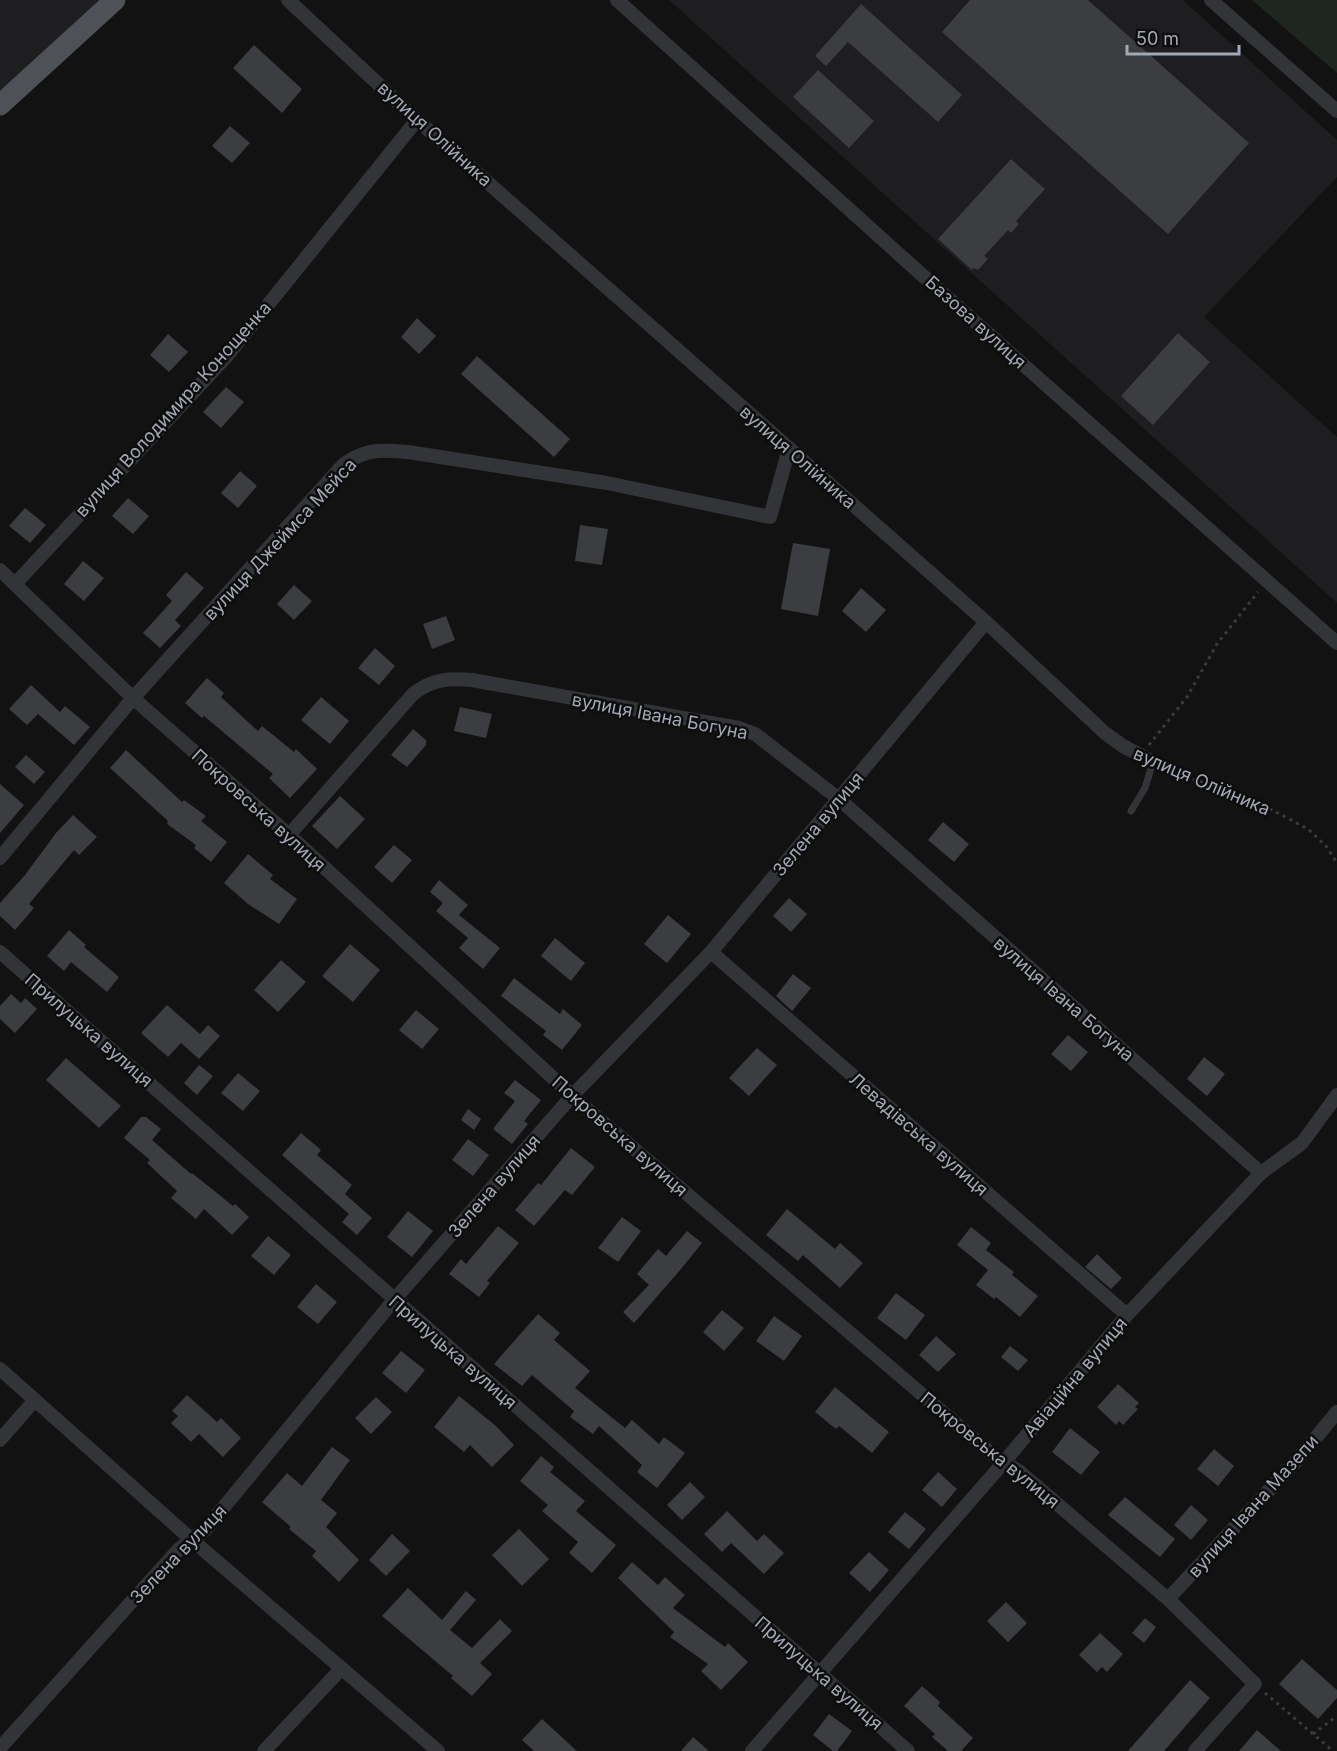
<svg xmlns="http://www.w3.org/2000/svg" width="1337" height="1751" font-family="Inter,sans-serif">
	<rect width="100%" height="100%" fill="#121213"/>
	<path fill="#1e1e20" d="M0 0H115L0 105Z
		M669 0H1183L1337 140V177L1204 317 1337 437V603Z"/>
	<path fill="#1e261f" d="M1252 0H1337V73Z"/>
	<path fill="#3c3d40" d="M970 0H1088L1249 143 1168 234 942 32Z
		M861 4 962 95 938 122 848 42 826 66 815 56Z
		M254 45 302 89 282 113 233 68Z
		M818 70 874 121 849 148 793 97Z
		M230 126 250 143 232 163 212 146Z
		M1011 159 1045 189 1016 221 1019 224 1011 233 1008 230 984 256 988 259 978 270 974 268 972 270 938 239Z
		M417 318 436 336 419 354 401 337Z
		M1178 333 1210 362 1153 425 1121 396Z
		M168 334 188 352 169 372 150 355Z
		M477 356 570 439 554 457 461 374Z
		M226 387 244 402 221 428 203 412Z
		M240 471 257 486 238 508 221 493Z
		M128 498 149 516 133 534 112 516Z
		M25 508 46 525 30 543 9 526Z
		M580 525 608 529 602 565 575 561Z
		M793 543 830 549 818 616 781 609Z
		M83 561 104 578 84 601 64 584Z
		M186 572 204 588 175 620 181 626 160 648 143 633 172 601 166 595Z
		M294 585 312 601 294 620 277 604Z
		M861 588 886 610 866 632 842 611Z
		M446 616 455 640 432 649 423 624Z
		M375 648 395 666 379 685 358 668Z
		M207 678 224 693 221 697 258 731 262 726 294 752 296 749 317 769 290 798 269 778 273 774 204 716 202 718 185 703Z
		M31 685 60 712 65 706 90 727 74 745 38 714 27 725 9 709Z
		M321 697 349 721 330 744 301 720Z
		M460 707 492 714 486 738 454 731Z
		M413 729 426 740V745L407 767 391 755Z
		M126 750 182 802 184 800 206 816 201 821 227 842 211 862 194 848 196 845 167 824 168 821 110 768Z
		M26 755 45 772 34 784 15 767Z
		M0 784 24 805 0 833Z
		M340 796 365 819 337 849 312 826Z
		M73 815 97 837 79 855 74 850 29 904 34 908 15 930 0 916V903L25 875 56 833Z
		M943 822 969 844 954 862 928 840Z
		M394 845 412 860 392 883 374 867Z
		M248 854 273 875 270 879 297 899 279 924 248 904 224 883Z
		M439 880 468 905 459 915 500 948 483 969 459 948 468 938 436 911 443 903 430 892Z
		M789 898 807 914 791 932 773 916Z
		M668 915 691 934 667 963 644 944Z
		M69 930 86 945 84 947 119 977 107 992 71 962 64 971 47 956Z
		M555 938 585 963 571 981 541 956Z
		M350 944 380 970 353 1002 322 976Z
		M281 960 306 982 278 1012 254 990Z
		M793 974 811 988 792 1011 776 996Z
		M514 978 560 1014 563 1009 582 1025 562 1050 543 1035 546 1031 501 996Z
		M11 994 21 1003 25 998 37 1009 15 1033 0 1019V1006Z
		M167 1005 200 1034 208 1025 220 1036 199 1059 181 1043 168 1057 141 1033Z
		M416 1010 439 1029 422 1049 399 1030Z
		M1068 1035 1088 1052 1071 1071 1051 1054Z
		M757 1048 777 1065 749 1096 729 1078Z
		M1204 1057 1225 1074 1207 1096 1187 1079Z
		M66 1058 121 1106 99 1128 46 1080Z
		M199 1065 213 1076 197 1095 184 1083Z
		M238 1073 260 1091 243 1111 221 1093Z
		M515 1080 541 1100 524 1121 528 1124 512 1144 493 1129 515 1101 504 1093Z
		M468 1109 481 1119 474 1130 461 1120Z
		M141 1117H146L161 1129 152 1140 191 1174 192 1173 233 1206 235 1204 249 1217 232 1235 204 1209 196 1219 171 1198 177 1191 147 1163 150 1160 124 1138Z
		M301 1133 321 1150 317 1155 352 1185 345 1194 372 1218 357 1235 342 1222 349 1214 282 1155Z
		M468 1139 489 1155 473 1176 452 1160Z
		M571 1148 595 1167 572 1195 565 1190 534 1226 515 1210 538 1183 541 1185Z
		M787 1209 835 1249 840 1243 863 1263 840 1288 803 1255 798 1261 766 1235Z
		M408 1211 433 1231 412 1257 387 1237Z
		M622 1217 641 1231 618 1262 598 1248Z
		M498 1226 519 1243 487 1281 490 1283 479 1297 449 1274 461 1259 466 1264Z
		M971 1227 991 1243 986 1250 1014 1272 1012 1275 1038 1296 1020 1317 996 1297 994 1299 976 1285 988 1270 957 1245Z
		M687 1231 702 1243 681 1269 634 1323 623 1312 649 1285 637 1274 658 1249 666 1256Z
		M268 1236 291 1255 274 1275 251 1256Z
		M1097 1254 1122 1278 1111 1289 1085 1267Z
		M316 1284 337 1302 318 1324 297 1307Z
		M896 1293 925 1315 906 1340 877 1318Z
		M722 1310 744 1328 724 1351 703 1332Z
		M538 1314 560 1333 554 1340 590 1371 575 1388 625 1428 632 1420 659 1444 664 1437 685 1453 657 1488 637 1472 642 1465 599 1426 593 1434 570 1417 574 1411 532 1375 522 1386 494 1364Z
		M774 1316 802 1336 784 1361 756 1341Z
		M936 1336 956 1354 938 1372 919 1355Z
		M1010 1346 1028 1360 1018 1371 1001 1357Z
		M401 1351 425 1370 406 1393 382 1373Z
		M1118 1384 1139 1403 1135 1407 1138 1409 1123 1425 1119 1421 1116 1425 1097 1407Z
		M835 1387 889 1432 872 1453 839 1426 836 1429 815 1412Z
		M187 1395 217 1422 221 1418 241 1438 223 1457 199 1434 191 1442 171 1423 178 1416 172 1411Z
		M459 1396 496 1426 514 1445 492 1467 470 1445 464 1452 434 1427Z
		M376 1397 392 1412 371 1434 355 1418Z
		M1070 1428 1100 1452 1081 1475 1052 1452Z
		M332 1447 350 1460 321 1500 337 1513 326 1527 359 1560 339 1582 312 1556 316 1551 289 1529 291 1527 262 1502 287 1473 302 1486Z
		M1214 1449 1234 1466 1218 1486 1197 1469Z
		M541 1456 554 1467 550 1472 585 1501 576 1511 616 1545 592 1573 569 1553 578 1542 542 1511 548 1505 520 1481Z
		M938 1472 957 1489 942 1507 922 1490Z
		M690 1482 705 1497 682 1520 667 1505Z
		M1125 1497 1175 1539 1160 1557 1108 1515Z
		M1191 1505 1208 1520 1191 1540 1174 1525Z
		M727 1511 757 1541 764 1534 784 1553 764 1574 731 1543 722 1552 704 1534Z
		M905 1512 926 1529 909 1549 888 1532Z
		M519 1529 549 1559 522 1586 492 1555Z
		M392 1534 410 1551 386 1576 369 1560Z
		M869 1552 889 1570 870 1592 849 1573Z
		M632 1562 658 1585 665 1577 685 1595 673 1608 725 1647 728 1643 748 1662 721 1690 701 1671 708 1664 670 1637 674 1632 618 1578Z
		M408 1588 442 1620 466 1591 476 1600 450 1630 472 1648 500 1619 512 1631 480 1663 492 1674 472 1696 451 1678 453 1676 382 1616Z
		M1006 1602 1027 1623 1008 1642 987 1621Z
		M1145 1618 1156 1627 1144 1643 1132 1633Z
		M1100 1633 1123 1654 1107 1672 1102 1667 1097 1672 1079 1655Z
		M1302 1659 1337 1690V1698L1318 1719 1279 1684Z
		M1190 1680 1210 1698 1164 1751H1128Z
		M922 1686 940 1702 938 1706 973 1738 961 1751H948L932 1737 935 1734 904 1706Z
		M829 1714 852 1731 837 1751H833L813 1735Z
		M542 1719 577 1751H534L522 1740Z
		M1257 1730 1281 1751H1239Z
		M693 1737 709 1751H681Z"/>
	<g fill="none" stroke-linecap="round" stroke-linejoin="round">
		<path stroke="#393b3f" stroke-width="3" stroke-dasharray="3 4.5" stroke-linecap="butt" d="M1149 745 1187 697 1217 644 1258 592
			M1165 768 1195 780 1244 795 1308 829 1326 846 1337 863
			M1265 1693 1333 1751
			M1313 1734 1337 1716"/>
		<path stroke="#333438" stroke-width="7" d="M1131 811 1145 788 1153 762"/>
		<path stroke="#333438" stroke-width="14" d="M288 0 417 120 986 622 1105 733 1123 746 1153 762
			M617 0 912 266 1337 643
			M1211 0 1337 111
			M0 570 133 698 289 835 578 1101 993 1455 1020 1472 1168 1599 1255 1684 1195 1751
			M15 584 225 358 417 120
			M289 835 413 694C432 679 449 678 472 680L739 728 755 734 839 799 1261 1173
			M0 858 133 698 344 464C368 448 380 450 408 452L607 483 770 517 789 449
			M0 952 908 1751
			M711 952 1127 1315
			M0 1369 192 1540 438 1751
			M0 1440 34 1401
			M1168 1599 1299 1458 1337 1412
			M0 1748 179 1549 205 1530 394 1300 572 1096 711 952 986 622
			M264 1751 342 1668
			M752 1751 1004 1462 1127 1315 1261 1173 1302 1143 1337 1095"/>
		<path stroke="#4f5158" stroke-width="21" d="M0 105 115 0"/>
	</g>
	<g text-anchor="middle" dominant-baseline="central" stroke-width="5" stroke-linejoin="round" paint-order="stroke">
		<g font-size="18" fill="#a3a8b4" stroke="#0d0d0e">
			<text transform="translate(435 134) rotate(42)">вулиця Олійника</text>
			<text transform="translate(976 322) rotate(42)">Базова вулиця</text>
			<text transform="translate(173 409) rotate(-48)">вулиця Володимира Конощенка</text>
			<text transform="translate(798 457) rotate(41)">вулиця Олійника</text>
			<text transform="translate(280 539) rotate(-47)">вулиця Джеймса Мейса</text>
			<text transform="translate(660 716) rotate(11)">вулиця Івана Богуна</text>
			<text transform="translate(1202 781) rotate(23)">вулиця Олійника</text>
			<text transform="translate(259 810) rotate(42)">Покровська вулиця</text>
			<text transform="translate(818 824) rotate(-50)">Зелена вулиця</text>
			<text transform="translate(1064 999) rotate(41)">вулиця Івана Богуна</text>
			<text transform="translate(89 1030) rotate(41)">Прилуцька вулиця</text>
			<text transform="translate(919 1134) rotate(41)">Левадівська вулиця</text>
			<text transform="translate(620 1136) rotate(41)">Покровська вулиця</text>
			<text transform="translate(494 1186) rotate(-49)">Зелена вулиця</text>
			<text transform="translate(453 1352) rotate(41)">Прилуцька вулиця</text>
			<text transform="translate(1075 1377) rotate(-50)">Авіаційна вулиця</text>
			<text transform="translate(990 1450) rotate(39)">Покровська вулиця</text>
			<text transform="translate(1253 1506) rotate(-48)">вулиця Івана Мазепи</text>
			<text transform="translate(178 1554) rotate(-46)">Зелена вулиця</text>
			<text transform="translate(819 1673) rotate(41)">Прилуцька вулиця</text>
		</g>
	</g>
	<path d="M1127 45v9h112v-9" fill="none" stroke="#a3a8b4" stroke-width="3"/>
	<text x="1136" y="45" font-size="18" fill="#a3a8b4" stroke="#0d0d0e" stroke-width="4.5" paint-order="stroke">50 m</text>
</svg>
